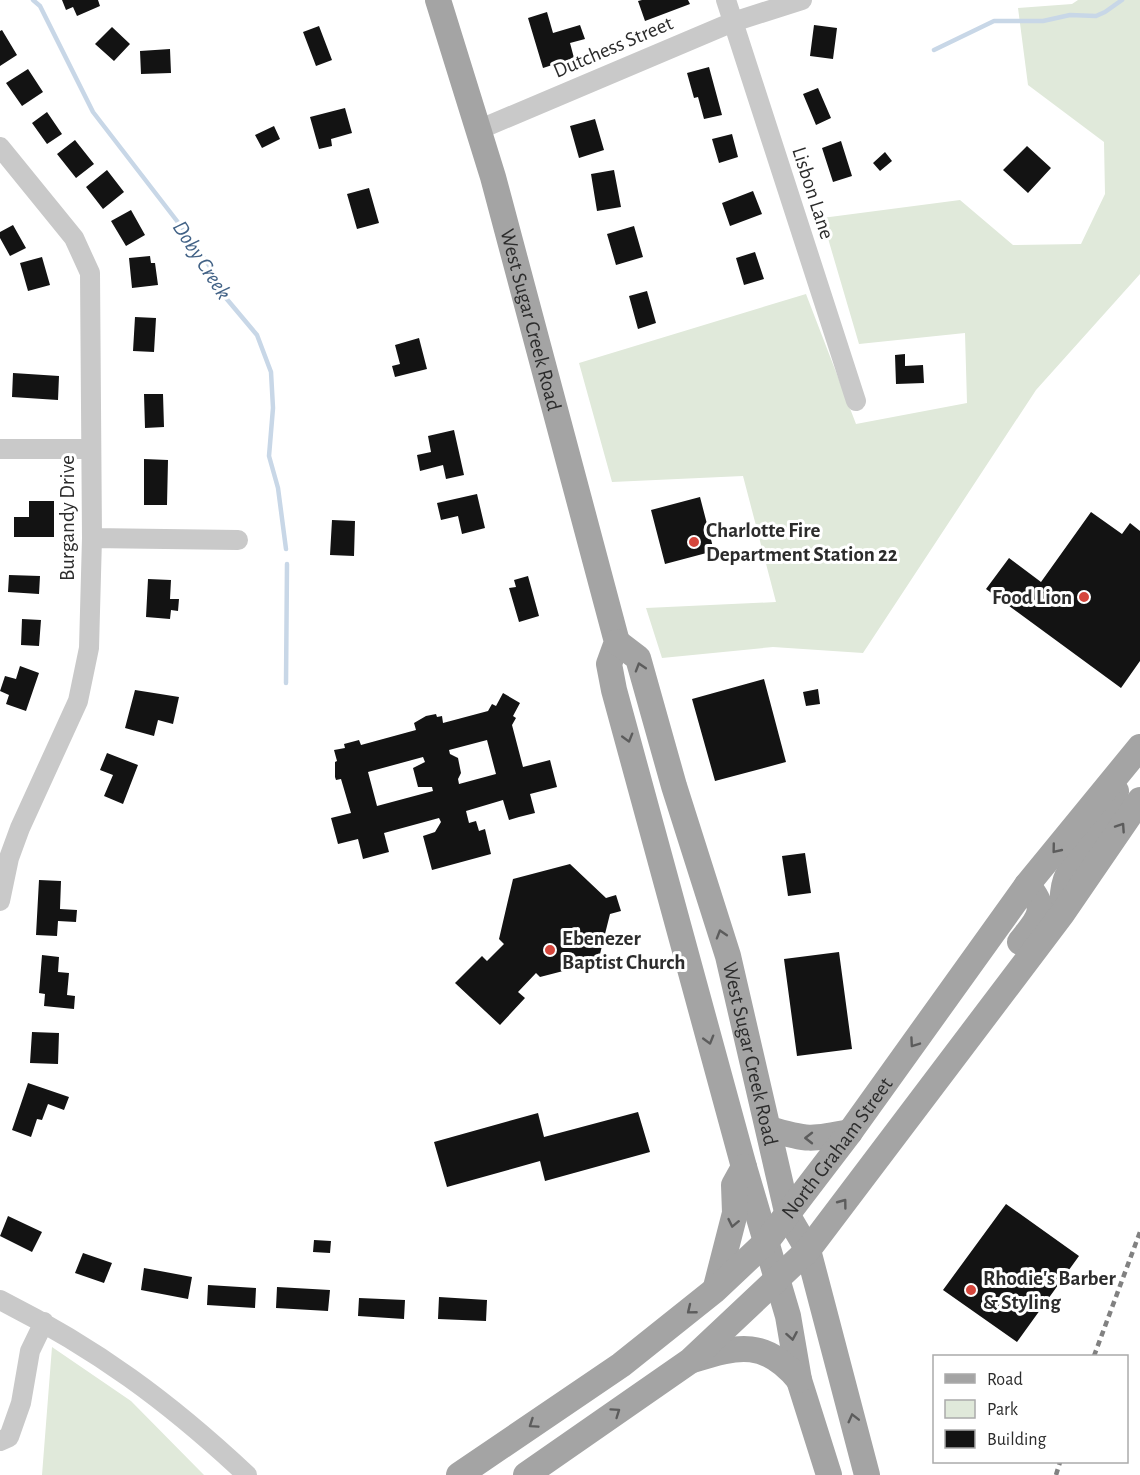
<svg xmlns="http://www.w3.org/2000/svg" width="1140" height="1475" font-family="'Alegreya Sans',sans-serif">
	<rect width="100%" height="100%" fill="#fff"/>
	<path fill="#e0e9da" d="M1078 0H1140V274L1036 390 863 653 773 647 662 658 646 608 776 602 743 476 612 482 579 363 806 294 856 424 967 403 965 333 859 344 822 218 960 200 1013 245 1081 244 1105 194 1104 142 1028 85 1018 8 1072 4Z
		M52 1347 131 1401 204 1475H42Z"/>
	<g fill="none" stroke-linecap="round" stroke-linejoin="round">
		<path stroke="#c8d7e7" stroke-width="4.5" d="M33 0 40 6 93 112 187 234 213 271 220 291 257 335 271 372 273 408 269 456 278 488 286 549
			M934 50 994 21H1043L1070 15 1096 16 1105 12 1122 0
			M286 683 287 564"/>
	</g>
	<path fill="#131313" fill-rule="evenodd" d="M62 0H98L100 6 77 16 73 7 66 10Z
		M642 0H688L690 4 645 21 638 1Z
		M547 12 553 33 580 25 585 39 570 43 574 58 543 68 528 18Z
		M814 25 837 28 833 59 810 56Z
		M319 26 332 60 316 66 303 32Z
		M112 27 130 44 114 61 95 44Z
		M2 30 17 55 0 66V31Z
		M170 49 171 73 141 74 140 51Z
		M709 67 722 115 704 119 698 97 694 98 687 73Z
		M28 69 43 92 22 106 6 83Z
		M818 88 831 118 816 125 803 94Z
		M345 108 352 133 331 139 332 146 319 149 310 117Z
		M47 112 62 134 47 144 32 123Z
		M595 119 604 150 579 158 570 126Z
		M274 126 280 139 262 148 255 135Z
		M732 134 738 157 719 163 712 139Z
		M75 140 94 164 76 178 57 154Z
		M841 141 852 176 833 182 822 148Z
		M1027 146 1051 168 1028 193 1003 170Z
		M885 152 892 161 880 171 873 163Z
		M107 170 124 192 103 209 86 187Z
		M614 170 621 207 597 211 591 174Z
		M369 188 379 223 357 229 347 194Z
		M753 191 762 214 730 226 722 203Z
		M131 210 145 235 126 246 111 221Z
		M13 225 26 248 10 256 0 238V232Z
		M634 226 643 257 616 265 607 234Z
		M755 252 764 279 744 285 736 258Z
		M150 256 151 263H155L158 285 132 288 129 258Z
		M42 257 50 285 28 291 20 263Z
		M647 291 656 323 638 329 629 296Z
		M135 317 156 318 154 352 133 351Z
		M419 338 427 369 395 377 392 366 400 364 395 345Z
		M905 354V366L923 365 924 383 896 384 895 355Z
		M13 373 59 376 58 400 12 397Z
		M144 394H163L164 427 145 428Z
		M454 430 464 475 446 479 443 465 420 471 417 455 431 452 428 436Z
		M144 459 168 460 167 505H144Z
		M477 494 485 528 462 534 458 516 441 520 437 503Z
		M700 497 714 551 665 564 651 510Z
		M29 501H54V537H14V517H29Z
		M1091 512 1122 534 1130 523 1140 531V661L1121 688 986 589 1009 558 1041 582Z
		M332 520 355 521 354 556 330 555Z
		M9 575 40 576 39 594 8 592Z
		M528 576 539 616 519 622 509 588 516 587 514 580Z
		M148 579 171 580 170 599H179L178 611 171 610 170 619 146 617Z
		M22 619 41 620 39 646 21 645Z
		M20 666 39 673 26 711 6 704 9 695 0 691 5 676 16 679Z
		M764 679 786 762 715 781 692 699Z
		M818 689 820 704 806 706 803 692Z
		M135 690 179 697 173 724 158 720 154 736 125 728Z
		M503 693 520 703 513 716 516 718 512 725 523 767 550 760 557 787 530 794 535 813 519 817 509 820 503 800 466 811 469 823 476 821 479 831 485 829 491 854 432 870 423 836 435 832 441 822 439 818 384 833 389 852 374 856 363 859 358 839 338 844 331 818 351 813 341 779 336 780 335 777V762L337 761 334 750 345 748 344 744 359 740 361 745 416 730 414 723 426 716 436 714 437 717 442 716 443 723 488 711 492 704 496 706ZM487 740 496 774 459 784 458 779 461 773 458 758 450 754 449 750ZM423 757 425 762 413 768 418 787H432L433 791 377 806 368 772Z
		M107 753 138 765 123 804 104 796 113 775 100 770Z
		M805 853 811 893 788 896 782 856Z
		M570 864 606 898 616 895 621 911 610 914 598 962 540 977 536 973 518 992 525 998 500 1025 455 983 482 956 487 961 504 944 499 939 513 879Z
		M39 880 61 881 60 909 77 910 76 922 58 921 57 936 36 935Z
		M839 952 852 1049 797 1056 784 959Z
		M42 955 59 957 58 972 69 973 67 995 75 996 74 1009 44 1006 45 994 39 993Z
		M32 1032 59 1033 58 1064 30 1063Z
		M28 1083 69 1097 64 1110 48 1104 42 1120 37 1119 31 1137 12 1130Z
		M638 1112 650 1152 545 1181 540 1161 447 1187 434 1142 538 1113 544 1137Z
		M1006 1204 1079 1256 1017 1342 943 1290Z
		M8 1216 42 1232 32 1252 0 1236Z
		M314 1240 331 1241 330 1253 313 1252Z
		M83 1253 112 1263 104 1283 75 1273Z
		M144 1268 192 1277 188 1299 141 1290Z
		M208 1285 256 1288 255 1308 207 1305Z
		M277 1287 330 1290 328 1311 276 1308Z
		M439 1297 487 1300 486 1321 438 1319Z
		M359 1298 405 1300 404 1319 358 1316Z"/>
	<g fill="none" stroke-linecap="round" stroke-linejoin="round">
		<path stroke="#c9c9c9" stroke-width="20" d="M726 0 856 401
			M478 130 733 22 802 0
			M0 147 74 238 90 273 92 538 89 648 78 701 20 828 9 858 0 901
			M0 449H91
			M92 538 238 540
			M0 1300C97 1349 168 1401 247 1475
			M0 1441 9 1437 21 1403 30 1351 44 1322"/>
		<g stroke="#a4a4a4" stroke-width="26">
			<path id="s1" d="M438 0 493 177 617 642 609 664 614 690 744 1167 788 1316 799 1380 829 1475"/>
			<path id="s2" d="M617 642 638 658 674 786 728 956 788 1216 808 1250 867 1475"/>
			<path d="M1062 913C1062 865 1073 874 1094 838 1103 823 1109 806 1116 791"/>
			<path d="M1020 942C1038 919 1050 910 1027 885"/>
			<path d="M769 1129C807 1140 811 1140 850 1132"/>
			<path d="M716 1287 735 1213 734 1185 744 1167"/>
			<path d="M693 1360C739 1345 766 1340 799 1380"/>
			<path id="s3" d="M459 1475 621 1365 715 1290 766 1242 850 1132 1027 885 1140 747"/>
			<path d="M526 1475 690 1361 808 1250 1062 914 1140 800"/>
		</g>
		<path stroke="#818181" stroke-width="4.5" stroke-dasharray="6 4.5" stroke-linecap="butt" d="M1094 1356 1140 1232
			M1056 1475 1060 1462"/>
	</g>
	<defs><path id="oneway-chevron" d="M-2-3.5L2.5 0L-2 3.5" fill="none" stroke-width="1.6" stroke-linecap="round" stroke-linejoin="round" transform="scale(1.5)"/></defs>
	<g stroke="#5c5c5c">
		<use href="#oneway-chevron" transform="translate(640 667) rotate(-107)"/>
		<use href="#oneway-chevron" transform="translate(628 738) rotate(74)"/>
		<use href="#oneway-chevron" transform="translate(1121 827) rotate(-56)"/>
		<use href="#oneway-chevron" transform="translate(1056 849) rotate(129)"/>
		<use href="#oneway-chevron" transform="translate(721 934) rotate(-107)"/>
		<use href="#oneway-chevron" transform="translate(709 1040) rotate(74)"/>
		<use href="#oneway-chevron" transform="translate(914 1043) rotate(125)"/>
		<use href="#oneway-chevron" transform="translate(809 1138) rotate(180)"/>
		<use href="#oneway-chevron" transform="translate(843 1203) rotate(-53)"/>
		<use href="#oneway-chevron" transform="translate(733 1223) rotate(102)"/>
		<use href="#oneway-chevron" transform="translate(691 1310) rotate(141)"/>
		<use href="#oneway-chevron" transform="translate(792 1336) rotate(80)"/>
		<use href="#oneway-chevron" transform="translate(616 1412) rotate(-35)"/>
		<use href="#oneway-chevron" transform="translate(853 1418) rotate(-104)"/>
		<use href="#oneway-chevron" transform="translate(533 1424) rotate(146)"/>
	</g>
	<g fill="#d5463c" stroke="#fff" stroke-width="2">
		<circle cx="694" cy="542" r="6"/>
		<circle cx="1084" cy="597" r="6"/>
		<circle cx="550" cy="950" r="6"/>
		<circle cx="971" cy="1290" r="6"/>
	</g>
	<g text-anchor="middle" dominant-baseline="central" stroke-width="6" stroke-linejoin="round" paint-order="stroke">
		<g font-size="21" fill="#2c2c2c" stroke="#fff">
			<text transform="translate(613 47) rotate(-23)">Dutchess Street</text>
			<text transform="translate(813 193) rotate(72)">Lisbon Lane</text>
			<text stroke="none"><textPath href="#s1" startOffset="333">West Sugar Creek Road</textPath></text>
			<text transform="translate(67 518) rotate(-90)">Burgandy Drive</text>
			<text stroke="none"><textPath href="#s2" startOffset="438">West Sugar Creek Road</textPath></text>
			<text stroke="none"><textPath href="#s3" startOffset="504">North Graham Street</textPath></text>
		</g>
		<g font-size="21" font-weight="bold" fill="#2c2c2c" stroke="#fff" text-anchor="start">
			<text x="706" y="530">Charlotte Fire<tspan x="706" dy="24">Department Station 22</tspan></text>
			<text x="1072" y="597" text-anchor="end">Food Lion</text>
			<text x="562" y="938">Ebenezer<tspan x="562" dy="24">Baptist Church</tspan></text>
			<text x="983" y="1278">Rhodie's Barber<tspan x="983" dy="24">&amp; Styling</tspan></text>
		</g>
		<g font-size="22" font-style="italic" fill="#426286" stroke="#fff">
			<text transform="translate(202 260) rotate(57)">Doby Creek</text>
		</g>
	</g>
	<rect x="933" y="1355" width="195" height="108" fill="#ffffff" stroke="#ababab" stroke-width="1.5"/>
	<rect x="945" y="1374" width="30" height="9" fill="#a4a4a4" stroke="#ababab" stroke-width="1.5"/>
	<text x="987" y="1385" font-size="18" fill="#2c2c2c">Road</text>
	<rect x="945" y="1400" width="30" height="18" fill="#e0e9da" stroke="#ababab" stroke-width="1.5"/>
	<text x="987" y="1415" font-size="18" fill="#2c2c2c">Park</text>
	<rect x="945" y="1430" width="30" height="18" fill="#131313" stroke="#ababab" stroke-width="1.5"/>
	<text x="987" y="1445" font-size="18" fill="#2c2c2c">Building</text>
</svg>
